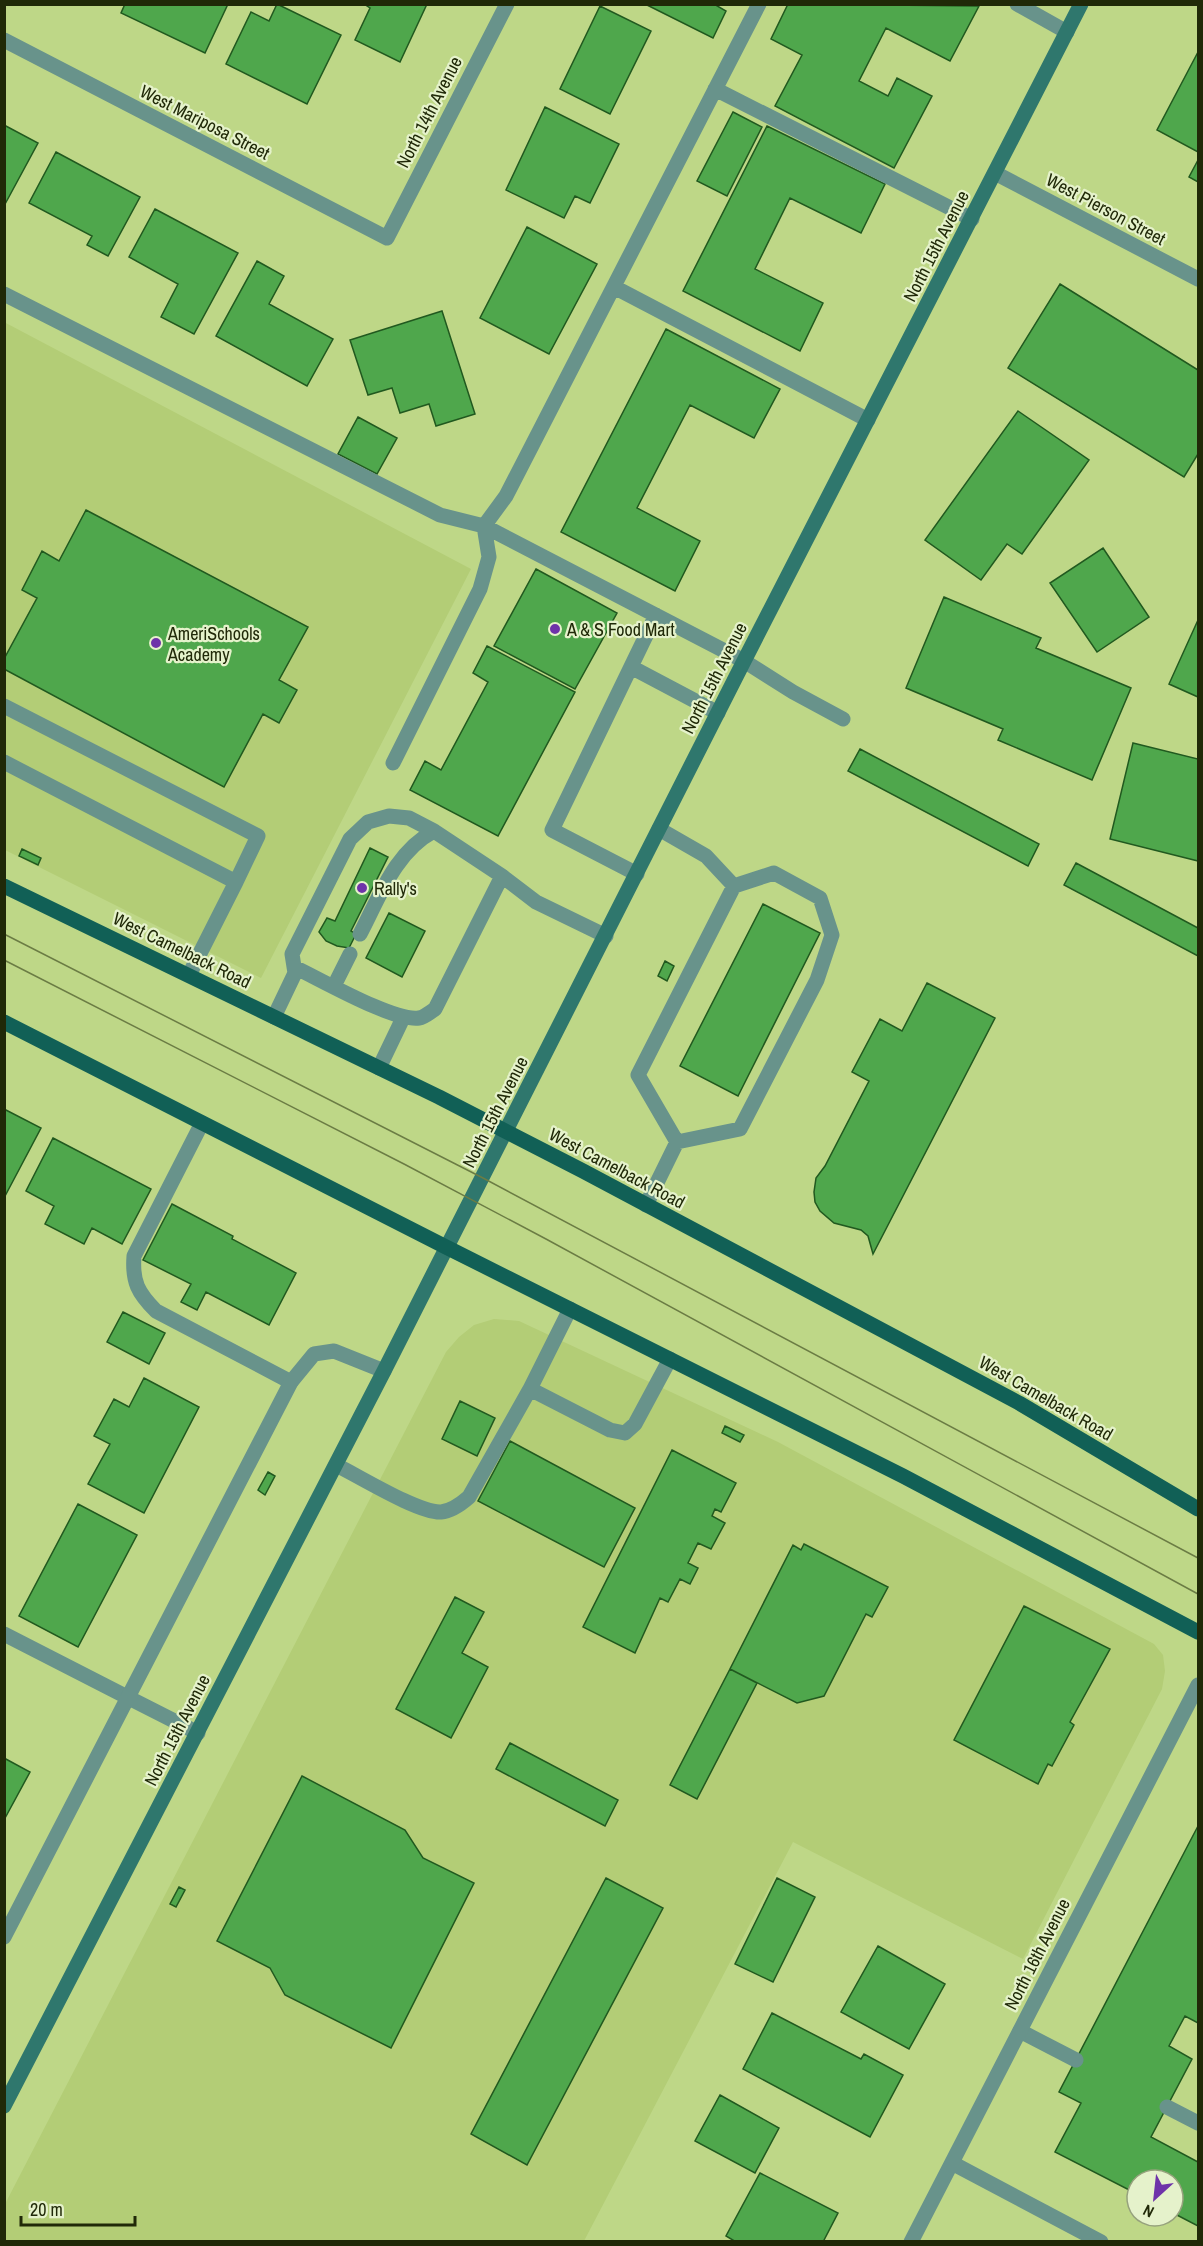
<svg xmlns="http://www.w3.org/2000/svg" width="1203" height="2246" font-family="'Archivo Narrow',sans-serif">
	<rect width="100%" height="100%" fill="#bed787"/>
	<path fill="#b3cd76" d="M4 322 471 569 261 978 5 850Z
		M494 1319 519 1321 778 1442 1154 1644 1163 1655 1165 1671 1162 1689 1023 1959 793 1842 584 2241H5L4 2206 446 1352 459 1337 474 1325Z"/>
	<path fill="#4fa74c" stroke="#21591f" stroke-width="1.5" d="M125 4H228L205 53 121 13Z
		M277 4 341 35 307 104 226 64 251 12 269 21Z
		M364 4H427L400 62 355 40 370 8Z
		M645 4H714L726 11 713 38Z
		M788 4 979 6 950 61 886 28 859 81 888 96 897 78 932 96 894 168 775 106 802 55 771 39Z
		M600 6 651 31 610 114 560 89Z
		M1198 52V152L1157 130Z
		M545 107 619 144 590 203 575 196 564 218 506 190Z
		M733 112 762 127 727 196 697 181Z
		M4 125 38 143 4 206Z
		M767 126 885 184 861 233 790 198 755 269 823 303 800 351 683 291Z
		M56 152 140 197 108 256 87 245 92 236 29 203Z
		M1198 160V182L1189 177Z
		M155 209 238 253 194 334 161 317 178 284 129 257Z
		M527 227 597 264 549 354 480 318Z
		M257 261 284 276 269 304 333 339 307 386 216 336Z
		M1060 284 1198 370V454L1184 477 1008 368Z
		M442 311 475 414 436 426 429 404 400 413 392 388 368 395 350 340Z
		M666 329 780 389 754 438 690 405 637 508 700 541 675 591 561 532Z
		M1018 411 1089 460 1022 554 1007 544 981 580 925 540Z
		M358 417 397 438 377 474 338 454Z
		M86 510 308 627 279 680 297 690 279 723 263 714 224 787 4 669V659L37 598 22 590 42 551 59 561Z
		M1103 548 1149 617 1097 652 1050 583Z
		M536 569 617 613 575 689 494 646Z
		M944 597 1041 638 1036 648 1131 688 1092 780 998 740 1003 729 906 688Z
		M1198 620V697L1169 684Z
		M487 646 575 692 498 836 410 790 425 761 441 770 488 682 473 673Z
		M1133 743 1198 759V861L1110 839Z
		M860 749 1039 844 1028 866 848 771Z
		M370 848 388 857 351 931 356 934 349 948 337 946 326 941 319 932 327 918 335 921Z
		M22 849 41 858 38 865 19 856Z
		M1076 863 1198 928V956L1064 885Z
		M763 904 820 933 738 1096 680 1066Z
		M389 913 425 931 402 977 366 958Z
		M665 961 674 966 667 981 658 976Z
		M927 983 995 1018 873 1254 868 1236 861 1230 834 1223 820 1211 815 1202 814 1192 816 1178 825 1166 869 1081 852 1072 880 1019 902 1031Z
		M4 1109 41 1128 4 1198Z
		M53 1138 151 1189 122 1244 92 1228 84 1244 45 1224 54 1206 26 1191Z
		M172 1204 233 1236 232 1239 296 1273 269 1325 206 1292 197 1310 181 1302 191 1284 143 1260Z
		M123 1312 165 1333 149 1364 107 1342Z
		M144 1378 199 1407 144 1513 88 1484 110 1444 94 1436 114 1399 129 1407Z
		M460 1401 495 1418 477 1456 442 1439Z
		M725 1426 744 1435 740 1442 722 1433Z
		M510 1441 635 1508 604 1567 478 1501Z
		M672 1450 736 1483 721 1512 715 1509 712 1516 725 1523 711 1549 698 1543 688 1563 698 1568 690 1584 680 1579 668 1602 660 1598 635 1653 583 1627Z
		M268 1472 275 1476 265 1495 258 1490Z
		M78 1504 137 1535 78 1647 19 1616Z
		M804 1544 888 1587 872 1617 866 1614 824 1696 797 1703 730 1669 793 1545 801 1550Z
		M455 1597 484 1612 462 1653 488 1667 451 1738 396 1709Z
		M1024 1606 1110 1649 1070 1722 1074 1725 1052 1766 1048 1764 1038 1784 954 1740Z
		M730 1669 757 1683 697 1799 670 1785Z
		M510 1743 618 1800 605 1826 496 1769Z
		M4 1758 30 1772 4 1820Z
		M302 1776 405 1830 423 1858 474 1883 391 2048 285 1995 270 1968 217 1941Z
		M1198 1826V2023L1185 2016 1169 2046 1192 2059 1151 2137 1198 2162V2226L1173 2213V2180H1137V2194L1055 2152 1081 2103 1059 2092Z
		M606 1878 663 1908 527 2165 471 2134Z
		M777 1878 815 1897 773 1982 735 1964Z
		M179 1887 185 1890 176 1907 170 1904Z
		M878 1946 945 1984 909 2049 841 2012Z
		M772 2013 861 2059 864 2054 903 2075 870 2137 743 2069Z
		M720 2095 779 2128 755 2173 695 2141Z
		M760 2173 838 2213 823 2242H736L726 2236Z"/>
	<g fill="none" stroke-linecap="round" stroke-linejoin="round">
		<path stroke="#68938b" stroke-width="15" d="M1017 4 1067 32
			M715 89 972 219
			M614 287 868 420
			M4 294 440 515 484 526 744 661 793 692 843 719
			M631 667 718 713
			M4 706 258 836 236 882
			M4 762 236 882 189 975
			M393 763 480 589 489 557 484 526 506 496 759 4
			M659 829 706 856 734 886
			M774 873 820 898 832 935 817 980 740 1129 677 1142 638 1075 734 886Z
			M637 874 552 830 656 615
			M360 934C380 896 395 852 434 831
			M294 967C320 979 394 1022 419 1018 425 1017 430 1012 435 1009L502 876
			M334 986 350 954
			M274 1017 295 973 292 954 350 839 368 822 389 816 409 818 434 831 502 876 536 902 606 936
			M379 1068 403 1018
			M202 1123 134 1256C132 1282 138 1293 156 1311L291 1382
			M646 1205 677 1142
			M570 1309 530 1389 610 1430 625 1433 635 1424 670 1359
			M336 1465C359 1476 418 1513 441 1512 452 1511 461 1504 469 1497L530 1389
			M4 1634 129 1698
			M1020 2031 1076 2060
			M1167 2107 1198 2123"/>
		<path stroke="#68938b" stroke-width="15" d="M4 40 387 238 507 4
			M995 173 1198 279
			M129 1698 198 1733
			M4 1937 291 1382 314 1354 334 1351 384 1371
			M952 2163 1101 2242
			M911 2242 1198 1685"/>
		<path stroke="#2f776d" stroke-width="15" d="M4 2106 384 1371 744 661 1081 4"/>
		<path stroke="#116056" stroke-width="15" d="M4 886 439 1097 583 1171 1019 1403 1198 1509
			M4 1022 446 1247 903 1476 1198 1632"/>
		<path stroke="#6b7c44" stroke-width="1.5" d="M4 934 483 1178 1198 1558
			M4 960 404 1164 546 1239 1198 1594"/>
	</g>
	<g fill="#6e33a9" stroke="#e5f2cb" stroke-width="2">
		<circle cx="555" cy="629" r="6"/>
		<circle cx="156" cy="643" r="6"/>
		<circle cx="362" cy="888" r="6"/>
	</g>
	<g text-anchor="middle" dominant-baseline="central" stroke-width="4.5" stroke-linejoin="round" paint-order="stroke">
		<g font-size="18" fill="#202908" stroke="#e5f2cb">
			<text transform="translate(429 112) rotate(-63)">North 14th Avenue</text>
			<text transform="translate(205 122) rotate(27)">West Mariposa Street</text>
			<text transform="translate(1106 209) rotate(28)">West Pierson Street</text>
			<text transform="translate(936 246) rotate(-63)">North 15th Avenue</text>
			<text transform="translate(714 678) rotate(-63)">North 15th Avenue</text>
			<text transform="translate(182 950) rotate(26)">West Camelback Road</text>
			<text transform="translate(495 1112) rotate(-63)">North 15th Avenue</text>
			<text transform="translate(617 1168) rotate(28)">West Camelback Road</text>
			<text transform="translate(1046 1398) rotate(30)">West Camelback Road</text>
			<text transform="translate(177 1730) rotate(-63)">North 15th Avenue</text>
			<text transform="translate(1037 1954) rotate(-63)">North 16th Avenue</text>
		</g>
		<g font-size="18" fill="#202908" stroke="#e5f2cb" text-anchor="start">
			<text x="567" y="629">A &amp; S Food Mart</text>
			<text x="168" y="633">AmeriSchools<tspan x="168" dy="21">Academy</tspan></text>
			<text x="374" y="888">Rally's</text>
		</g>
	</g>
	<rect width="1203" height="2246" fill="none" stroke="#202908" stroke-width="12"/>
	<g transform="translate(1155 2198) rotate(207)"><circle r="28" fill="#e5f2cb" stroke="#96a27d" stroke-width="1.5"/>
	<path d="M0-4.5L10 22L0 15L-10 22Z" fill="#6e33a9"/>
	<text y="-9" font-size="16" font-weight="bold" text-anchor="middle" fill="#202908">N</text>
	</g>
	<path d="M21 2216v9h114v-9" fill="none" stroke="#202908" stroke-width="3"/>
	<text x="30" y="2216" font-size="18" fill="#202908" stroke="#e5f2cb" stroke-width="4.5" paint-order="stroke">20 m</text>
</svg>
